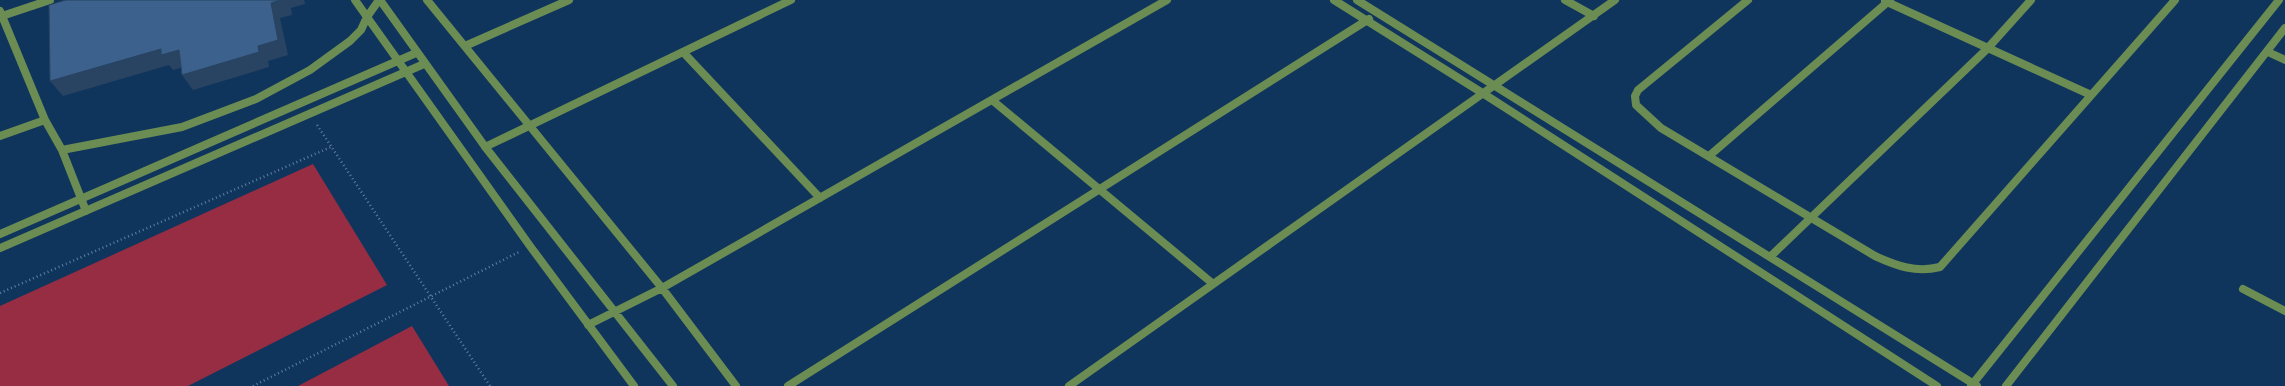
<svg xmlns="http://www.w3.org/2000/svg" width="2285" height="386" font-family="'Asap Condensed',sans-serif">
	<rect width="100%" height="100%" fill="#10355d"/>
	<path fill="#972d43" d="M313 164 387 285 188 386H0V306Z
		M412 326 449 386H298Z"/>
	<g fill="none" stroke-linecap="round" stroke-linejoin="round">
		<path stroke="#607ea0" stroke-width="2.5" stroke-dasharray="1 3" stroke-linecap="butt" d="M317 125 490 386
			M0 293 331 147
			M253 386 519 252"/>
		<path stroke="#6b8c52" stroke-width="8" d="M379 0 367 17 530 246 634 386
			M380 0 486 148 673 386
			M427 0 662 288 736 386
			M1334 0 1484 94 1937 386
			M1357 0 1977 386
			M1565 0 1594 16
			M1748 0 1638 90 1635 96 1636 105 1661 128 1875 256C1897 266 1916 273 1940 267L2175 0
			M1885 1 2091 95
			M0 11 45 120 62 150 86 211
			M2 16 50 0
			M465 46 569 0
			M683 52 820 198
			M2268 52 2285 60
			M992 100 1212 283
			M0 136 45 120
			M485 147 791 0
			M62 150 182 127 256 99 310 70 350 41 361 30 367 17 355 0
			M1709 156 1890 0
			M0 234 416 53
			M0 248 424 64
			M1770 257 1987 49 2031 0
			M2243 289 2285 311
			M588 325 662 288 1167 0
			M788 386 1369 19
			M1069 386 1615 0
			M1971 386 2279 0
			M2006 386 2285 28"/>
	</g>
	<path fill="#294462" d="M281 0H304L305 4 291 8 292 15 280 18 288 55 268 61 269 67 193 90 182 75 258 46 271 3Z
		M161 49 179 50 190 65 173 70 169 65 63 96 50 81Z"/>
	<path fill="#3b618c" stroke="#294462" d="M66 0H281L271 3 278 40 258 46 259 52 182 75 179 50 161 55V49L50 81 49 5Z"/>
</svg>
